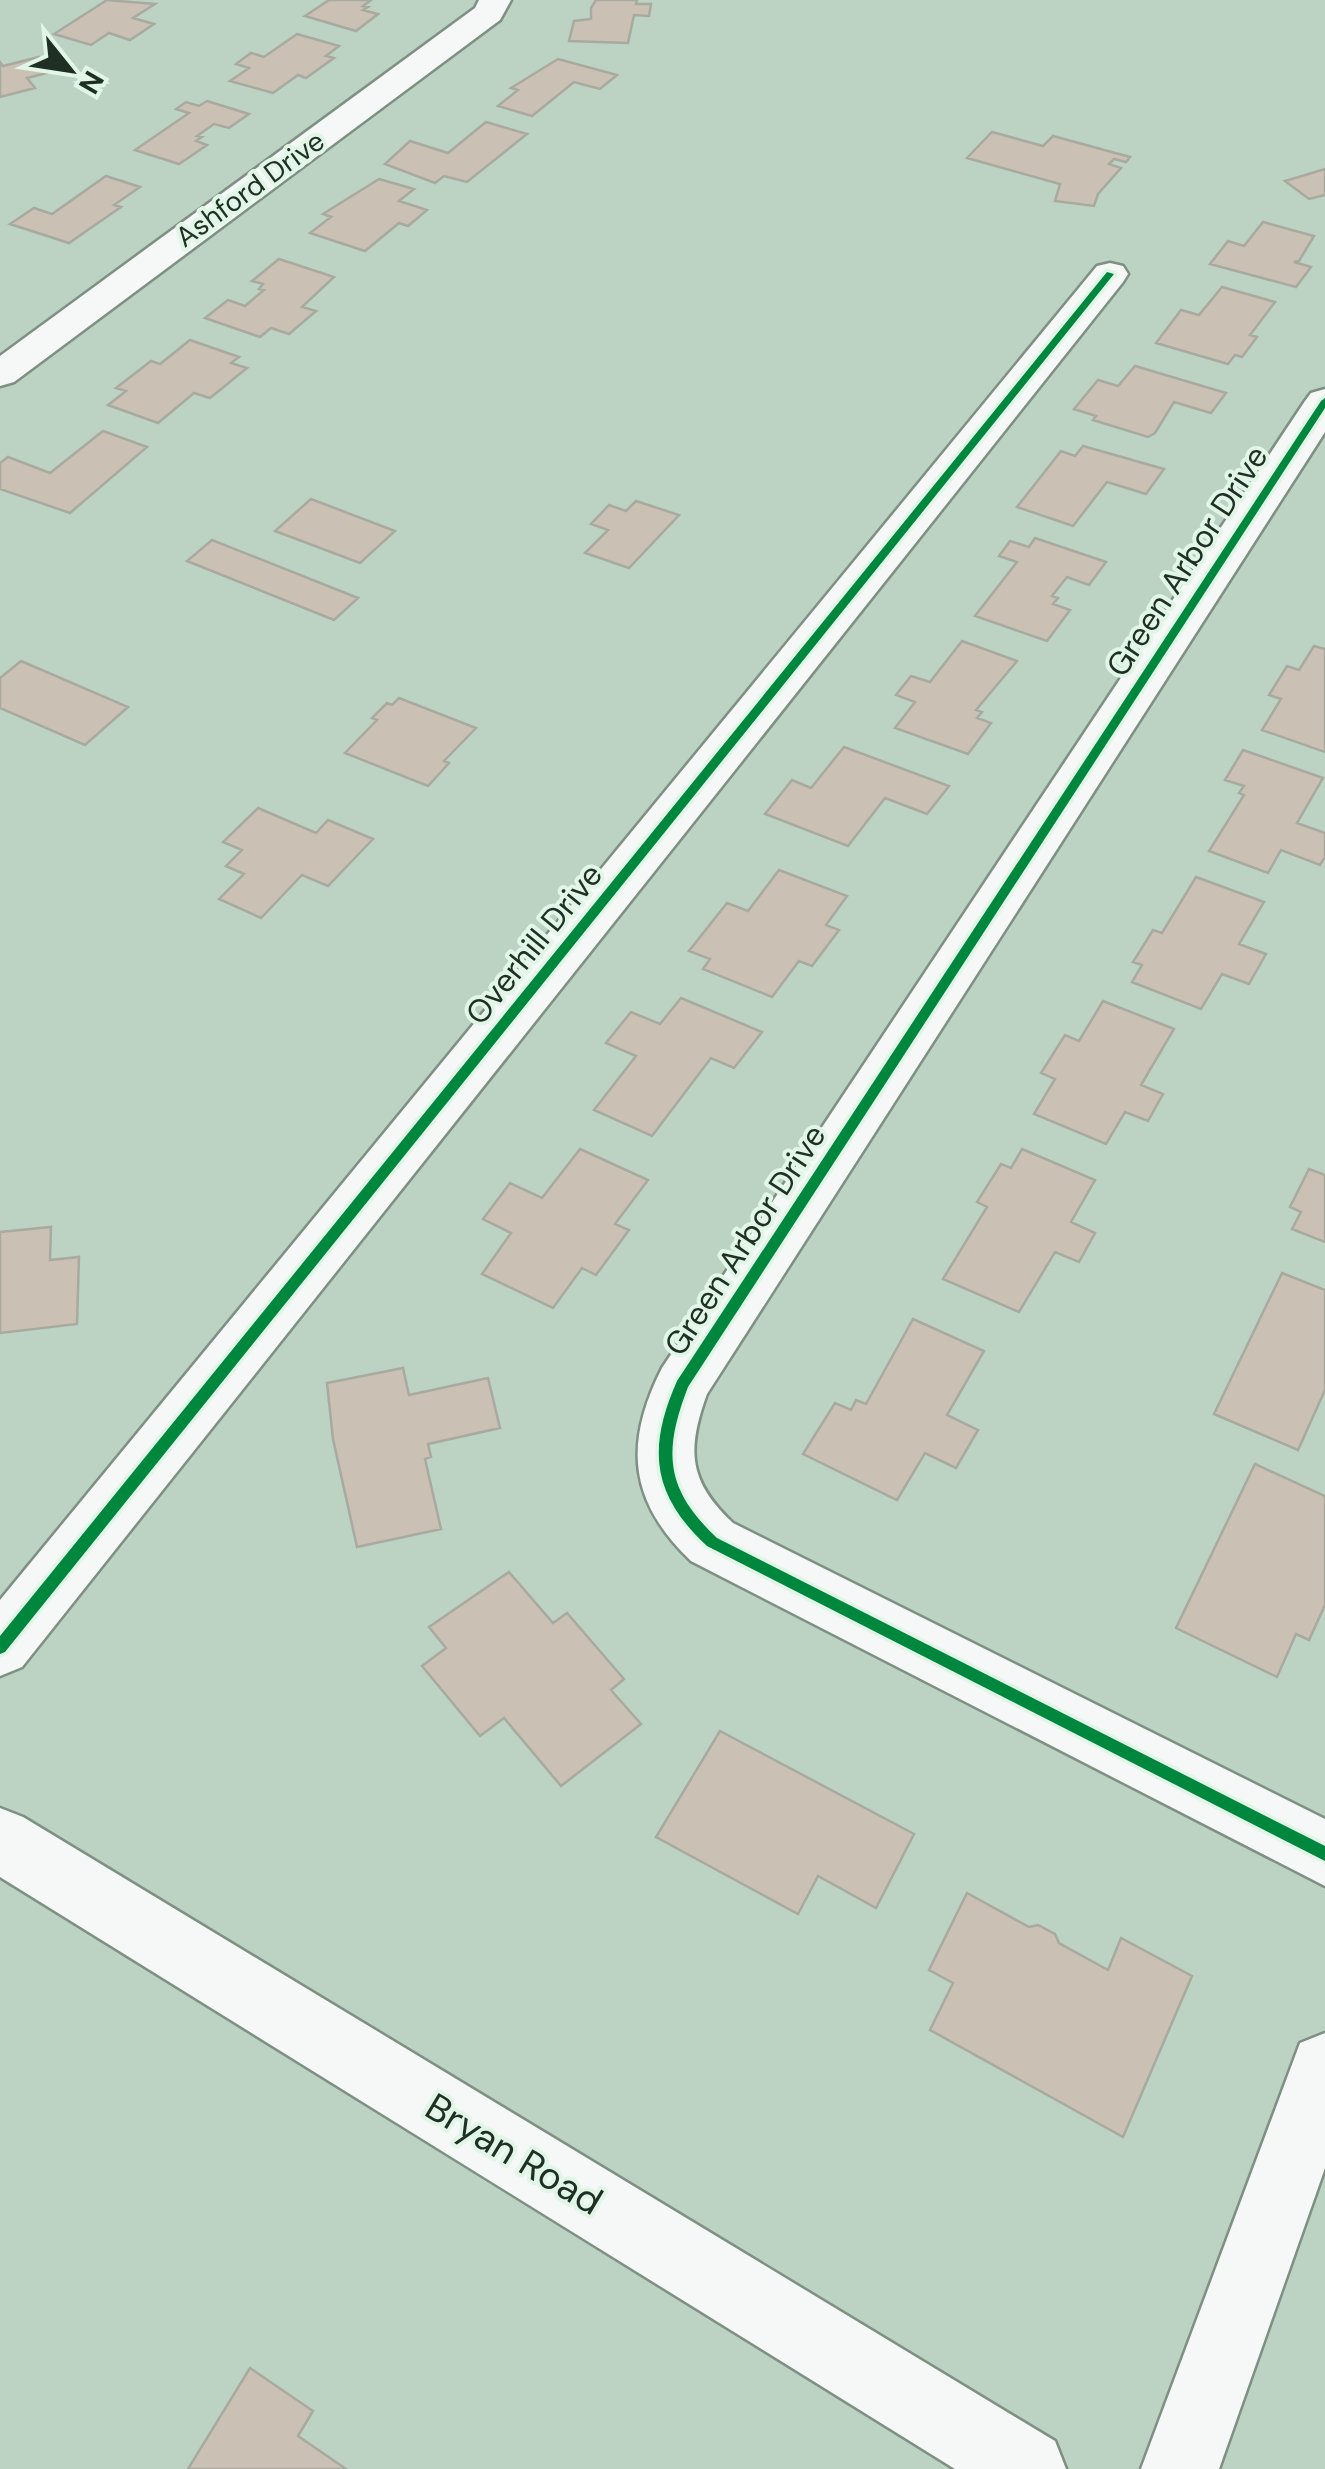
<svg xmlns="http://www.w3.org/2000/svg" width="1325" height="2469" font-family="'DM Sans',sans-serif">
	<rect width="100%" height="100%" fill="#bcd2c2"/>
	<path fill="#cac0b4" stroke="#a8aaa0" stroke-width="2.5" d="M107 0 155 4 133 18 154 24 130 40 109 33 91 45 54 34Z
		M329 0H371L363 6 368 7 363 10 378 14 356 31 305 16Z
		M596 0H637L636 4H651L649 16 634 15 628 43 569 41 574 21 591 19V8Z
		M297 34 339 46 326 56 334 58 306 78 298 75 273 93 230 81 249 68 236 64 251 53 264 57Z
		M39 57 51 72 27 78 35 88 0 97V62L3 66Z
		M558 59 617 75 600 89 574 82 532 116 498 106 518 90 511 88Z
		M207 101 249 114 229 128 214 124 197 136 202 137 196 141 207 145 179 164 135 150 189 113 176 109 186 102 199 106Z
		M486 122 527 134 467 182 444 176 435 183 385 164 410 141 448 153Z
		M992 132 1043 146 1053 136 1130 157 1126 162 1114 159 1109 164 1121 168 1098 194 1094 206 1055 201 1060 184 967 158Z
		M1325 169V195L1309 199 1285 181Z
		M106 176 140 187 114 205 121 207 69 243 10 224 34 208 52 214Z
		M379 179 414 189 399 201 427 210 408 226 399 223 365 251 310 233 331 217 323 214Z
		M1263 222 1314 236 1299 261 1294 262 1311 267 1296 287 1210 264 1228 241 1244 246Z
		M279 259 334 277 302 307 316 311 289 334 271 328 260 337 205 318 228 300 245 306 264 290 259 289 263 284 252 281Z
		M1222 287 1275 302 1250 335 1257 337 1242 357 1235 355 1228 364 1156 343 1181 310 1199 315Z
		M190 340 239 357 231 363 247 368 210 398 194 393 158 423 108 405 126 391 116 388 151 361 160 364Z
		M1135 366 1226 393 1211 413 1174 402 1155 433 1148 437 1093 420 1096 416 1074 409 1098 380 1118 386Z
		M103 431 147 447 70 513 0 489V463L8 457 50 473Z
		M1083 446 1164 469 1146 494 1107 482 1073 526 1017 507 1061 451 1075 456Z
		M311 499 395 531 360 563 275 531Z
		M636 501 679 515 629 568 585 553 608 530 591 524 609 505 626 511Z
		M1035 538 1106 562 1089 585 1067 577 1052 596 1058 598 1053 604 1070 610 1047 641 975 616 1017 562 999 556 1010 541 1029 547Z
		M212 540 358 598 334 620 187 561Z
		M962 641 1017 661 976 710 982 712 977 718 991 723 968 754 895 728 915 702 896 695 911 676 930 682Z
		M1314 646 1325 649V752L1262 730 1281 699 1269 695 1287 666 1299 670Z
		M21 661 128 707 85 745 0 708V678Z
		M399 698 476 728 444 761 449 763 428 786 345 753 377 720 372 718 387 703 392 705Z
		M844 747 949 786 927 814 885 798 848 846 765 814 792 780 811 788Z
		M1243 750 1323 778 1297 823 1325 833V857L1320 865 1281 850 1268 873 1209 851 1244 795 1239 793 1244 786 1225 780Z
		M258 808 316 833 328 820 373 839 328 886 302 875 261 918 219 899 244 874 226 866 242 850 223 842Z
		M779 870 847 896 826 925 839 930 812 966 799 961 772 997 703 969 710 959 689 951 727 903 748 911Z
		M1196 877 1264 902 1239 944 1266 954 1249 984 1222 974 1201 1009 1132 982 1142 965 1133 962 1153 930 1162 933Z
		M681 998 762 1032 734 1068 711 1058 652 1136 594 1110 636 1056 606 1043 631 1012 660 1024Z
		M1103 1001 1174 1029 1141 1085 1163 1094 1148 1121 1125 1112 1106 1144 1034 1114 1055 1079 1041 1073 1065 1035 1079 1041Z
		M580 1149 648 1180 615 1224 629 1230 596 1275 582 1268 553 1308 482 1274 511 1233 483 1219 510 1183 542 1198Z
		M1022 1149 1095 1180 1071 1222 1095 1233 1079 1262 1055 1252 1019 1312 943 1279 987 1207 977 1202 1001 1164 1011 1168Z
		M1309 1169 1325 1175V1242L1292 1229 1301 1212 1290 1207Z
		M51 1227 50 1260 79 1257 77 1324 0 1333V1232Z
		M1282 1273 1325 1290V1390L1298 1450 1214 1414Z
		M913 1319 984 1351 947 1415 978 1430 956 1468 925 1453 897 1500 803 1454 835 1403 851 1410 856 1400 866 1404Z
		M403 1368 409 1395 488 1378 500 1428 428 1444 431 1457 425 1459 441 1529 357 1547 333 1439 327 1383Z
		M1255 1464 1325 1496V1605L1309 1640 1296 1634 1277 1677 1176 1628Z
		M509 1572 553 1623 567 1613 624 1679 611 1690 641 1724 561 1786 504 1718 480 1736 422 1666 446 1648 429 1627Z
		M720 1731 914 1834 876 1908 818 1876 798 1914 656 1837Z
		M967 1893 1029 1927 1038 1925 1055 1934 1059 1943 1108 1970 1121 1938 1192 1976 1123 2137 930 2030 953 1983 929 1970Z
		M250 2368 313 2411 298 2436 346 2469H188Z"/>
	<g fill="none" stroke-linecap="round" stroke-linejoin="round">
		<g stroke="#7e8f83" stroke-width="5">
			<path id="minor" d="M479 0H511L500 20 14 382 0 386V356L475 8Z
				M1110 263 1123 266 1128 274 1123 282 22 1667 0 1676V1600L1097 266Z
				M1325 389V432L707 1394C686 1451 689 1482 733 1523L1325 1819V1886L691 1561C628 1501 624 1443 662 1368L1305 401 1311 393Z
				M0 1808 23 1817 1055 2441 1066 2469H955L0 1877Z
				M1325 2033V2168L1219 2469H1141L1300 2043Z"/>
		</g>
		<use href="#minor" fill="#f5f8f6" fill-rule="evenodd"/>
		<g stroke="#e2f6e8" stroke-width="7">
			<path id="cycleway" d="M1107 272 1114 274 5 1652 0 1654V1636Z
				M1325 398V408L688 1387C663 1452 665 1489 717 1538L1325 1846V1861L707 1546C652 1495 647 1449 677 1381L1321 401Z"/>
		</g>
		<use href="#cycleway" fill="#00873e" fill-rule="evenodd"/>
	</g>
	<g text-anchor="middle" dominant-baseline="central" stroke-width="8" stroke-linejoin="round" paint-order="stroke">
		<g font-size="28" fill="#1f2f24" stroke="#e2f6e8">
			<text transform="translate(250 189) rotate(-36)">Ashford Drive</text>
		</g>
		<g font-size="32" fill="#1f2f24" stroke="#e2f6e8">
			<text transform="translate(1187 561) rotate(-57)">Green Arbor Drive</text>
			<text transform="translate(534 944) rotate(-51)">Overhill Drive</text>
			<text transform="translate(745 1240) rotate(-57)">Green Arbor Drive</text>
		</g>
		<g font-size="38" fill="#1f2f24" stroke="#e2f6e8">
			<text transform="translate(514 2154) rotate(31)">Bryan Road</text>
		</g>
	</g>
	<g transform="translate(70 70) rotate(120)" stroke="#e2f6e8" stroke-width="8" paint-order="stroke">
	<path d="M0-8L18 38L0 25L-18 38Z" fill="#1f2f24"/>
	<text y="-15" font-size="28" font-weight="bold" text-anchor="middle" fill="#1f2f24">N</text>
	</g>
</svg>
